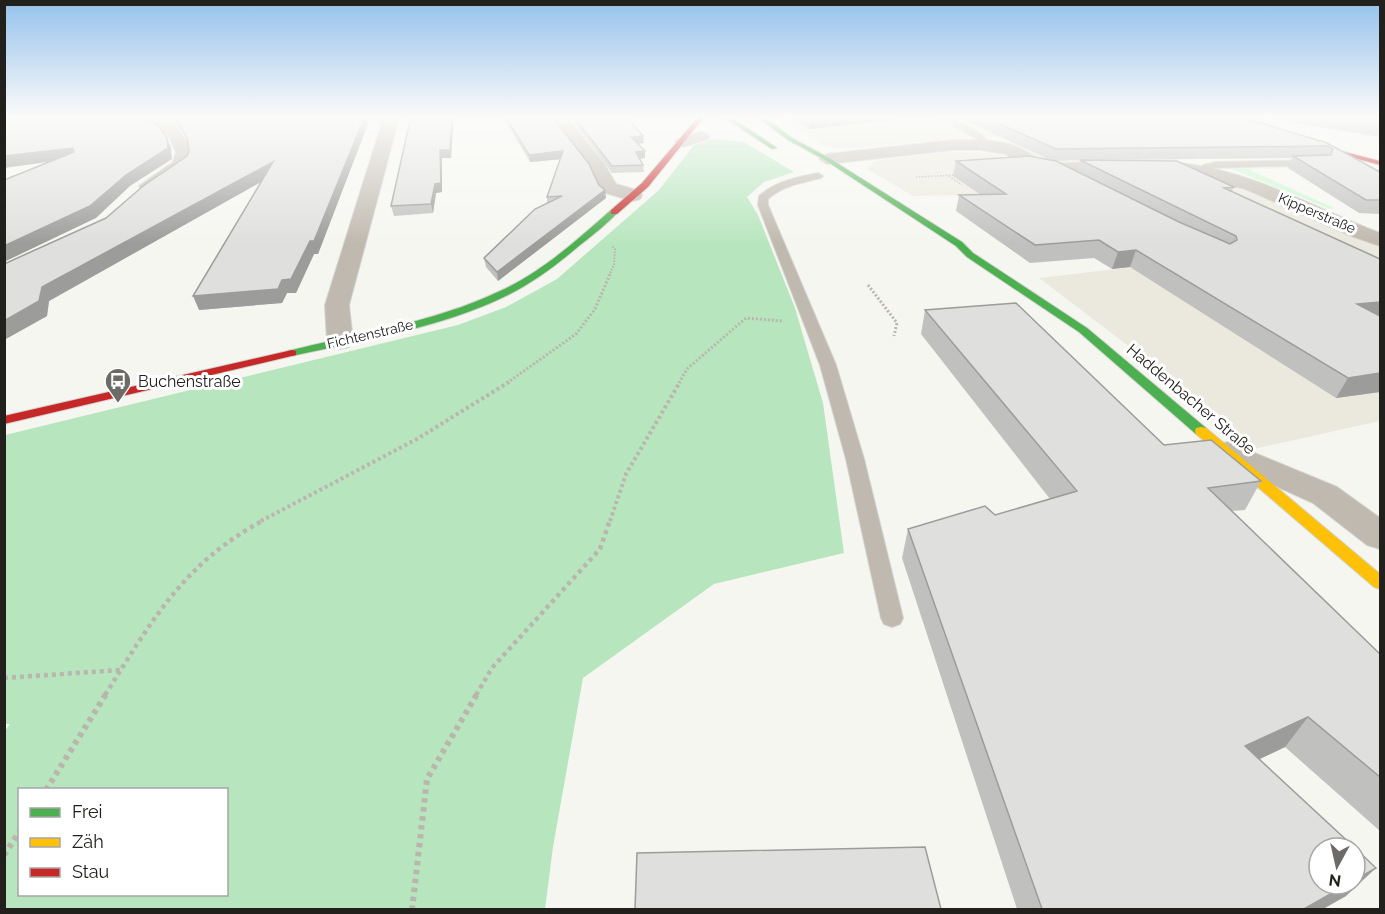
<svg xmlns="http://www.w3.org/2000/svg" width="1385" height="914" font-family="Raleway,sans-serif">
	<rect width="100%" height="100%" fill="#f6f6f1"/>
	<path fill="#ebe9de" d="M775 116H1031L1151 143 1182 160 1055 164 1046 162 999 137 950 139 855 148H837L822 144Z
		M951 152 989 153 1002 155 1036 175 1227 183 1380 247V421L1254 449 1135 351 1039 278 1133 267 1020 194 913 196 869 170 868 167 874 162 886 159Z"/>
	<path fill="#cbf8d0" d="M1331 159 1380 170V188L1334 167 1248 169 1334 208 1330 209 1232 169 1326 166Z"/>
	<path fill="#b7e6be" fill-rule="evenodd" d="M715 139 744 142 794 172 764 182 747 197 758 215 795 308 823 403 844 553 714 584 583 678 553 847 545 909H5L4 732 10 724H4L5 435 458 325 506 307 557 279 659 190 694 145ZM20 790H226V894H20Z"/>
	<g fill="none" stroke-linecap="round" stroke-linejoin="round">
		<g stroke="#d3d3d0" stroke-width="2">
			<path id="lane" d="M935 116C955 116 981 131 993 146L986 148 977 139Z
				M1313 160 1316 161V165L1216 168 1204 174 1199 171 1203 165 1216 162Z
				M818 173 823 176 821 178C802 183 784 185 768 199V205L836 365 864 459 903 618 900 624 892 627 884 624 881 618 846 459 820 365 758 205 759 196C776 181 797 177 818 173Z"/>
		</g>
		<g stroke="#d3d3d0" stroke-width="2">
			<path id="street" d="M130 116H150L179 129 192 152 187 168 154 190H142L139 186 173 162 176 152 168 135Z
				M382 116H396V129L349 305 353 341 349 347 340 349 331 347 327 341 325 305 380 129Z
				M551 116H566L605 165 616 184 640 191 642 195 640 199 633 201 602 192 591 170Z
				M702 131 710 136 708 139 683 147 675 142 677 139Z
				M953 140C973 140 997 139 1015 146 1028 151 1037 160 1050 163 1102 164 1154 156 1205 167 1267 179 1322 211 1380 233V246L1351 236 1245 189 1186 174 1148 172 1050 173 1027 168 1005 154 980 150H953L827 164 819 159 827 154Z
				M1228 442 1337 487 1380 518V549L1367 545 1313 503 1216 459 1212 452 1216 445Z"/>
		</g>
		<g stroke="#d3d3d0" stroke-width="2">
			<path id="fast" d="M722 116H729L777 148 772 149Z
				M756 116H763L792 138 829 158 962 242 973 253 1087 328 1206 428 1207 431 1206 434H1196L1079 332 967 257 956 246 825 160 788 140Z
				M611 210 618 212C607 224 593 235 580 245 558 264 534 282 508 295 441 328 364 340 292 356L286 353 288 351C359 333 433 323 500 291 542 272 577 240 611 210Z"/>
		</g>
		<g stroke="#d3d3d0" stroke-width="2">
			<path id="slow" d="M1201 427 1206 428 1380 574V589L1374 587 1196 434 1195 431 1196 428Z"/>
		</g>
		<g stroke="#d3d3d0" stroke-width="2">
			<path id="jam" d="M699 116H705L648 187 617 214H611V210L642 183Z
				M1219 116H1228L1314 144 1380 161V165L1310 146Z
				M292 350 296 351V355L4 424V416Z"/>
		</g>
		<path stroke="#bab5ad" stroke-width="1.5" stroke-dasharray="1.5 1.5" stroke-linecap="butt" d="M949 176 962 185
			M916 177 957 175"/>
		<path stroke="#bab5ad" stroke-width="2" stroke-dasharray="1.5 1.5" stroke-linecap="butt" d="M610 273 614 265 615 249 612 246"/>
		<path stroke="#bab5ad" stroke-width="3" stroke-dasharray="2 2" stroke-linecap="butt" d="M868 285 897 323 894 336
			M507 383 576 334 595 309 611 272
			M679 383 687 369 746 318 783 321"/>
		<path stroke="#bab5ad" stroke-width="4" stroke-dasharray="3 3" stroke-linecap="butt" d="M261 521 417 439 509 382
			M610 521 626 474 680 382"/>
		<path stroke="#bab5ad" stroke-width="4.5" stroke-dasharray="4 4" stroke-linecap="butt" d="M4 678 120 670
			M105 695C152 621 183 563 264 520
			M476 695 492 668 600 549 610 520"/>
		<path stroke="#bab5ad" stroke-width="6" stroke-dasharray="4.5 4.5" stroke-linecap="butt" d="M46 790 106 694
			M4 855 20 831
			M412 910 427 779 477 694"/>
		<use href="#lane" fill="#c0b9af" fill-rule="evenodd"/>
		<use href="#street" fill="#c0b9af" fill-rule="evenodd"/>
		<use href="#fast" fill="#4caf50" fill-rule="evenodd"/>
		<use href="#slow" fill="#ffc107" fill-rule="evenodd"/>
		<use href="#jam" fill="#c62828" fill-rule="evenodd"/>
	</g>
	<path fill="#c0c0bf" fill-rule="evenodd" d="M151 116H371L318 254H314L296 293H287L282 303 199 310 262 181 49 301 47 316 4 340V264L106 218 187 156 189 151 188 143 181 129 163 119Z
		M411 116 451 158H442V192L436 193 433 213 394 216 391 206Z
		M502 116H552L606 198 498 281 486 267 484 258 547 203V197L560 159 530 162Z
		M569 116H672V117H626L644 143 638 144 645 158 640 159 643 165 644 172 612 173Z
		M785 116H924L809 129Z
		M956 116H1237L1251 121V120L1327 143 1380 172V214L1359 213 1288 168 1292 158 1082 160 1234 187 1232 191 1380 392 1336 398 1130 267 1112 269 1094 258 1030 263 956 211 959 195H981L953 176 956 161 1050 160ZM1080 160 1077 171 1056 161Z
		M1245 116H1380V137L1267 118 1265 123Z
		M925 310 1164 445 1261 481 1245 510 1232 511 1380 654V831L1285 747 1259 759 1346 896 1323 909H1017L902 558 908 529 995 515 1050 499 921 334Z"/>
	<path fill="#9c9c9b" d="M365 116H371L318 254H314L296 293H287L282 303 199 310 193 296 282 280 310 241Z
		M452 116H454L451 158H442V192L436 193 433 213 431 204 440 150Z
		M827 116H924L809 129 810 118Z
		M643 136 644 143 632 144 631 137Z
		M167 138 171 148 172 159 130 186 96 218 4 262V246L126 175Z
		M73 148 77 158 4 168V156Z
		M563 151V159L530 162 529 155Z
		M645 151V158L637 159 636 152Z
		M273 162 277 173 49 301 47 316 4 340V321L42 287Z
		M605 190 606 198 498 281 497 272Z
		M1136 250 1130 267 1112 269 1118 252Z
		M1380 302V319L1357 304Z
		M1380 370V392L1336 398 1348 378Z
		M1308 717 1285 747 1224 776 1245 746Z
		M1376 868 1346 896 1323 909H1304L1348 884H1355V880Z"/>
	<path fill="#dfdfde" stroke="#9c9c9b" stroke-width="1.5" d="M4 116H137L159 126 167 138 168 148 126 175 90 206 4 246V180L74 152 73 148 4 156Z
		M171 116H365L314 241H310L291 279 282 280 278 289 193 296 273 162 42 287 39 301 4 321V264L106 218 143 186 187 156 189 151 187 138 177 120Z
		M411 116H452L450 150H440L441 183 435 184 431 204 391 206Z
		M505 116H552L589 164 599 185 605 190 497 272 484 258 535 209 562 196 547 197 563 151 529 155Z
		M573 116H625L643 136 631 137 645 151 636 152 643 165 612 166Z
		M806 116H827L810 118Z
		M982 116H1237L1252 122 1251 120 1327 143 1380 172V200H1366L1293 156 1331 155 1333 149 1328 146 1056 149Z
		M1336 116H1380V123Z
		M1029 156 1056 161 1179 222 1230 244 1237 240 1236 236 1080 160 1177 161 1234 187 1224 188 1380 259V302L1357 304 1380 316V373L1348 378 1136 250 1118 252 1099 240 1035 245 959 195 1006 194 956 161Z
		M1016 303 1164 445 1211 440 1261 481 1208 488 1380 654V777L1308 717 1245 746 1355 848H1319V884H1348L1304 909H1042L908 529 985 506 995 515 1077 491 925 310Z
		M925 847 941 909H635L637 853Z
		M1355 848 1376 868 1355 880Z"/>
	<linearGradient id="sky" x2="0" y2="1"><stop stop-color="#95c1ec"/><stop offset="0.48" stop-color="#fbfbf9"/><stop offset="1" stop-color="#fbfbf9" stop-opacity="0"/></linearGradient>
	<rect width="1385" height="244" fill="url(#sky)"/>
	<defs>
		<g id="bus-pin" transform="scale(1.35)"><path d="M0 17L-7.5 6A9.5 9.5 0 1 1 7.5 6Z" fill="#6c6b67" stroke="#fff"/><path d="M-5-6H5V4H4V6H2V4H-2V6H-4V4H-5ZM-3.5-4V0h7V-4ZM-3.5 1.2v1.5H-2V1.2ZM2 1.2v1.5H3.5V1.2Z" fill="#fff"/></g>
	</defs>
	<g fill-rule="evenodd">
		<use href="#bus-pin" x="118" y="381"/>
	</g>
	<g text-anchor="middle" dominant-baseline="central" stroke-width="6" stroke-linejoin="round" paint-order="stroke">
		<g font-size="14" fill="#21201d" stroke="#fff">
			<text transform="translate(1317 213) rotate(23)">Kipperstraße</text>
			<text transform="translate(370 334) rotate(-13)">Fichtenstraße</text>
		</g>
		<g font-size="16" fill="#21201d" stroke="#fff" text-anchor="start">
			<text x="138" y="381">Buchenstraße</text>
		</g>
		<g font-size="16" fill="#21201d" stroke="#fff">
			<text transform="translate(1191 399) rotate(40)">Haddenbacher Straße</text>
		</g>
	</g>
	<rect width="1385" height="914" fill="none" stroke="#21201d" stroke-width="12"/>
	<rect x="18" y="788" width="210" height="108" fill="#ffffff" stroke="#a6a6a5" stroke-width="1.5"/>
	<rect x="30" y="808" width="30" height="9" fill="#4caf50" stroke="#a6a6a5" stroke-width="1.5"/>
	<text x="72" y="818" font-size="18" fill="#21201d">Frei</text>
	<rect x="30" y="838" width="30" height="9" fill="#ffc107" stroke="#a6a6a5" stroke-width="1.5"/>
	<text x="72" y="848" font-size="18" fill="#21201d">Zäh</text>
	<rect x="30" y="868" width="30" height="9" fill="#c62828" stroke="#a6a6a5" stroke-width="1.5"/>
	<text x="72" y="878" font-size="18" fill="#21201d">Stau</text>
	<g transform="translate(1337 866) rotate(188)"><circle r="28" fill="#ffffff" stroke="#a6a6a5" stroke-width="1.5"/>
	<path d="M0-4.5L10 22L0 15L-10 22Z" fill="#6c6b67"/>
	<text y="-9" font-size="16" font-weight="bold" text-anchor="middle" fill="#21201d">N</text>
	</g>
</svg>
